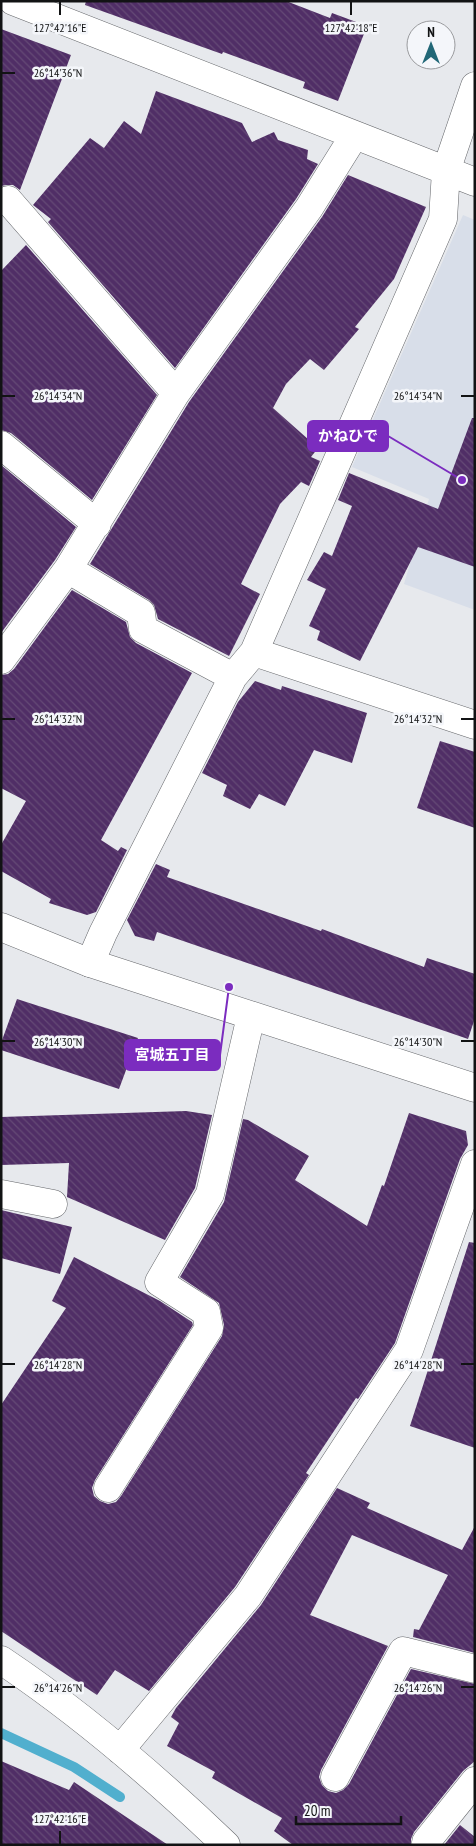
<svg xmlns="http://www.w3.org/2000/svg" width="476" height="1846" font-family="'PT Sans Narrow','Noto Sans JP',sans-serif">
	<defs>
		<pattern id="building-back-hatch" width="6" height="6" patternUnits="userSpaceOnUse" patternTransform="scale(1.25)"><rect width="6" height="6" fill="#502e66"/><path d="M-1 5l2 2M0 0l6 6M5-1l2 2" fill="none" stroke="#654a76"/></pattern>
	</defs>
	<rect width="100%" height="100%" fill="#e7e9ed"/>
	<path fill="#d8dee9" d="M463 215 475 220V610L404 584 429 499 352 467Z"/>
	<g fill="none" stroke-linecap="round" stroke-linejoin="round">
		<path stroke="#51afce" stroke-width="10" d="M1 1733 74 1767 120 1797"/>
	</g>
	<path fill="url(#building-back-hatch)" d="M86 1H286L330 18 332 13 367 26 338 101 303 88 305 82 223 52 222 54 85 5Z
		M1 29 71 55 20 190 13 185H6L1 186Z
		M156 91 242 123 252 142 274 132 278 140 308 150 307 159 318 164 296 199 175 368 48 222 51 219 33 205 90 138 104 148 124 121 141 134Z
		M348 175 426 207 394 279 355 327 359 329 324 370 310 359 286 384 273 408 318 448 311 457 320 461 309 486 301 482 280 504 241 584 260 594 229 656 158 619 154 605 149 600 90 564 189 402 322 217Z
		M26 245 157 395 92 500 11 433 1 430V271Z
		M472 418H475V567L418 547 360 661 317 640 320 631 309 626 326 589 307 580 324 552 332 556 352 506 338 500 349 473 438 509Z
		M1 465 76 527 55 560 1 633Z
		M72 590 126 622 130 637 136 643 192 673 101 840 118 851 121 847 127 850 96 912 87 915 49 903 51 899 1 871V845L26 801 1 788V675L8 674 14 669Z
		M255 681 281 690 282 686 367 713 352 763 314 750 285 806 259 794 250 809 223 796 227 785 202 773 238 702Z
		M440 741 475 752V828L417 808Z
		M156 864 170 870 167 877 321 931 322 929 424 967 427 958 475 974V1018L468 1039 157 932 154 941 135 936 127 920Z
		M17 999 138 1038 119 1089 1 1050V1043Z
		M186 1111 212 1115 195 1188 165 1240 67 1197 69 1163 1 1165V1117Z
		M409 1113 466 1131 468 1145 460 1159 395 1343 358 1399 356 1398 306 1473 309 1475 235 1587 149 1691 115 1670 97 1695 1 1631V1405L66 1308 52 1301 74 1257 160 1301 192 1322 193 1325 95 1480 92 1488 94 1496 100 1501 108 1504 116 1502 121 1496 222 1336 224 1325 219 1303 180 1277 224 1202 243 1119 248 1120 309 1156 295 1180 367 1226 382 1185 384 1186Z
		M1 1210 72 1227 60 1274 1 1258Z
		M469 1242 475 1243V1448L410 1426Z
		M337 1488 370 1503 367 1508 462 1550 475 1526V1653L413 1637 414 1629 419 1630 448 1575 352 1535 310 1615 388 1646 321 1770 319 1777 322 1785 328 1791 336 1793 343 1790 349 1784 411 1669 475 1684V1761L463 1771 414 1832 411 1839V1845H293L274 1831 282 1818 212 1778 215 1772 167 1746 179 1723 171 1717 176 1708 261 1605Z
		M1 1761 69 1790 74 1782 168 1845H1Z
		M460 1825 475 1837V1845H444Z"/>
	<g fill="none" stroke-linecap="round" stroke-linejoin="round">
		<g stroke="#65676b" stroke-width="29">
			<path id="street" d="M13 1 475 182
				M8 200 176 393
				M1 445 97 524
				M68 569 141 613 143 629 233 677
				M254 652 475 725
				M1 660 68 569 176 393 309 208 354 136
				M90 963 103 933 233 677 254 652 443 219 446 171 475 86
				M1 1194 53 1204
				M108 1488 209 1328 206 1312 159 1282 210 1194 251 1016
				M1 1660C82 1714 156 1778 226 1845
				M120 1750 248 1596 409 1350 475 1164
				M335 1777 403 1651 475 1669
				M426 1842 475 1781"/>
		</g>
		<g stroke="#65676b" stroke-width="29">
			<path id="secondary" d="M1 927 90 963 475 1088"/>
		</g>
		<use href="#street" stroke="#fff" stroke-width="28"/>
		<use href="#secondary" stroke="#fff" stroke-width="28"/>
	</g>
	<path fill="none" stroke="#121314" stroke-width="2" d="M60 2V15M351 2V15M2 73H15M2 396H15M461 396H474M2 719H15M461 719H474M2 1041H15M461 1041H474M2 1364H15M461 1364H474M2 1687H15M461 1687H474M60 1831V1844"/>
	<g font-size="12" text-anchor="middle" fill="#121314" stroke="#f4f6fa" stroke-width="5" stroke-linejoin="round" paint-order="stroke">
		<text x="60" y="32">127°42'16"E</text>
		<text x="351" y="32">127°42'18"E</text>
		<text x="58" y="77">26°14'36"N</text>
		<text x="58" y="400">26°14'34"N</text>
		<text x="418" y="400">26°14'34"N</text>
		<text x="58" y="723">26°14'32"N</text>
		<text x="418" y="723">26°14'32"N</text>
		<text x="58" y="1046">26°14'30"N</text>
		<text x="418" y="1046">26°14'30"N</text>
		<text x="58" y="1369">26°14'28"N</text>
		<text x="418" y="1369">26°14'28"N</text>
		<text x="58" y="1692">26°14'26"N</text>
		<text x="418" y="1692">26°14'26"N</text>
		<text x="60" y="1823">127°42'16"E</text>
	</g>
	<path fill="none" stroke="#7b2cbf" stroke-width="2" d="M462 480L388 436M229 987L220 1055"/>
	<g fill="#7b2cbf" stroke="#f4f6fa" stroke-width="2">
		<circle cx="462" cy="480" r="5"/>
		<circle cx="229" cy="987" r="5"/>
	</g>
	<g fill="#7b2cbf" stroke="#7b2cbf" stroke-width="2">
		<rect x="308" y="421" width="80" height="30" rx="5"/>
		<rect x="125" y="1040" width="95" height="30" rx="5"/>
	</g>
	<g font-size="15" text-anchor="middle" font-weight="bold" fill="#fff">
		<text x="348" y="441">かねひで</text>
		<text x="172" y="1060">宮城五丁目</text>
	</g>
	<rect width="476" height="1846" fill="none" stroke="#121314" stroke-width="5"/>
	<g transform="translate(431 45)"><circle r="24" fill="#f4f6fa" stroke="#9a9b9e"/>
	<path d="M0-4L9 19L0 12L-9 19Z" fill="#216777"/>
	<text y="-8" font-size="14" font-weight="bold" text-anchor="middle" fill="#121314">N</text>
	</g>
	<path d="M296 1816v8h105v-8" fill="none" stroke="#121314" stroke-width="2.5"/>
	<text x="304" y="1816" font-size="15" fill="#121314" stroke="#f4f6fa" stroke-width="4" paint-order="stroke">20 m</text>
</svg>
